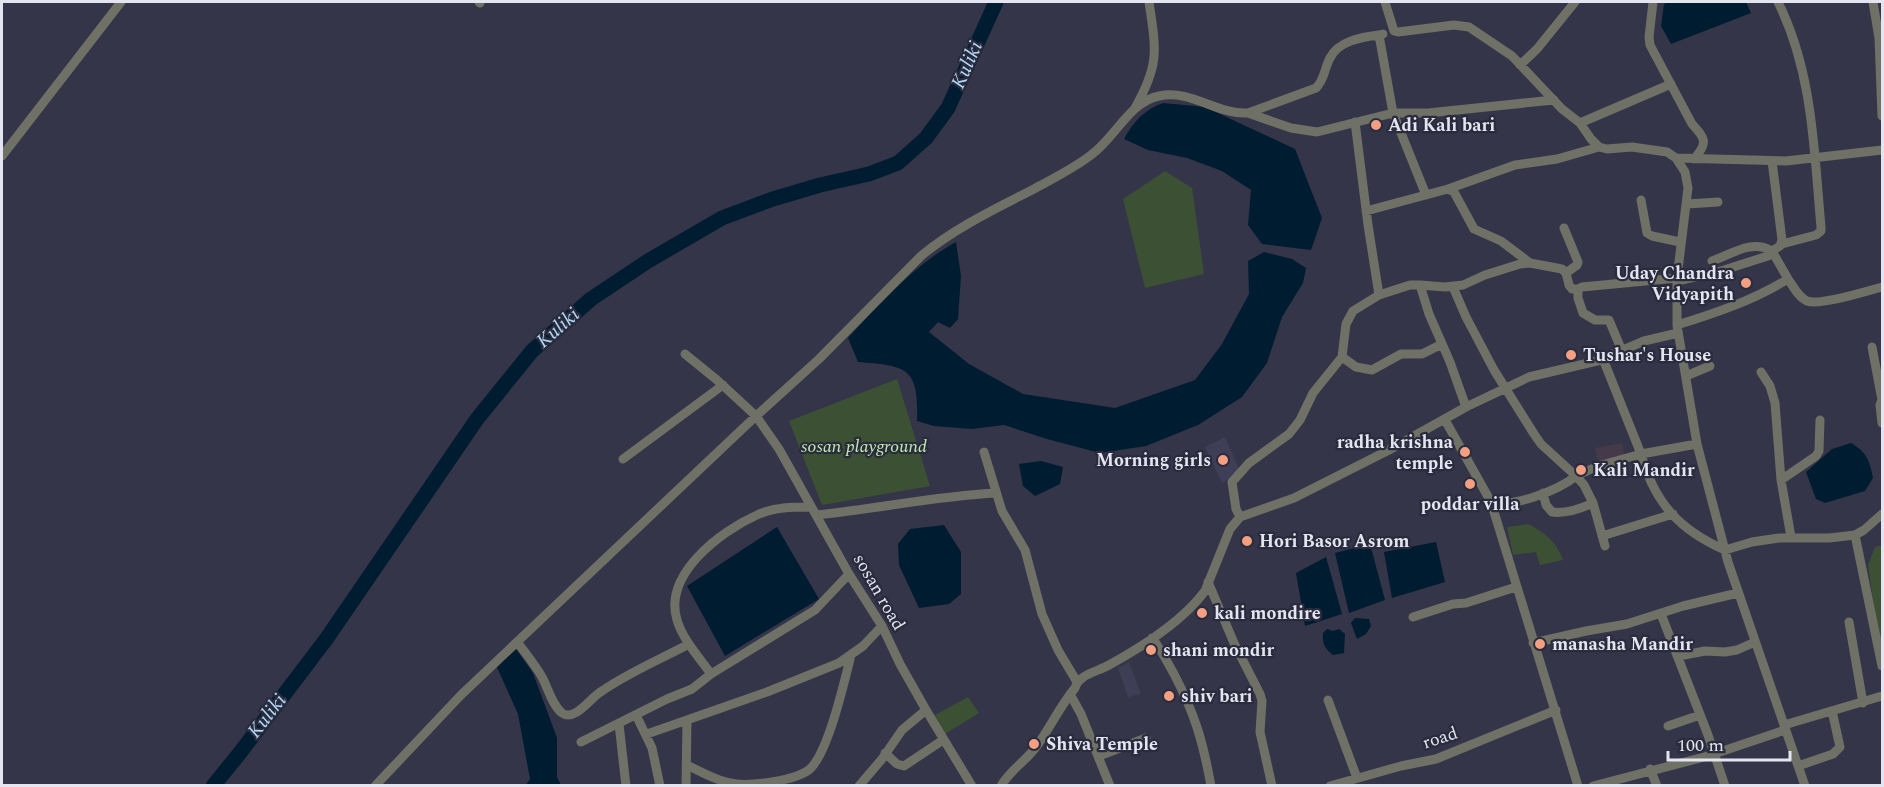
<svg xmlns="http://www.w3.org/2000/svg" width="1884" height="787" font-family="Spectral,serif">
	<rect width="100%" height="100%" fill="#343548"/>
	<path fill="#453a49" d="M1622 443 1625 459 1598 465 1595 448Z"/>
	<path fill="#3e3e57" d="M1225 437 1241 473 1222 483 1205 447Z
		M1129 662 1141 694 1128 697 1118 668Z"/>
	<path fill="#3c5034" d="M1165 171 1192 188 1204 274 1145 288 1123 199Z
		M897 379 930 486 822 505 789 421Z
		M1529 524C1545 533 1557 542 1563 560L1540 565 1536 552 1513 555 1507 527Z
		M1882 545V664L1868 565 1875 547Z
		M968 697 979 713 945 734 933 716Z"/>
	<path fill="#001c31" d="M1668 2H1746L1751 13 1671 44 1661 26 1664 4Z
		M1163 103 1205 107 1295 149 1322 218 1311 250 1262 244 1248 225 1251 190 1222 171 1187 158 1148 150 1124 139C1134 121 1144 110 1163 103Z
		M956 242 961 276 958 319 950 328 938 322 929 332 969 364 1023 394 1115 408 1195 380 1222 344 1249 294 1248 261 1264 252 1292 259 1306 268 1303 283 1282 317 1267 363 1242 397 1198 425 1146 446 1100 453 1047 439 1004 425 972 429 934 426 917 421C919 367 907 366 858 362L848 338C880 303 914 265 956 242Z
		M1851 443C1867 452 1870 462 1873 478L1865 491 1825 503 1816 499 1806 472 1832 449Z
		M1041 461 1063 467 1060 484 1035 496 1023 486 1019 464Z
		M944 525 961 552V594L949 604 919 608 899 565 898 544 910 529Z
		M777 527 819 599 725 656 687 586Z
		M1436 542 1445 582 1392 598 1384 552Z
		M1370 544 1385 600 1349 613 1335 553Z
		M1326 557 1342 614 1305 626 1296 573Z
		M1355 618 1369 619 1371 626 1366 634 1357 639 1351 623Z
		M1327 629 1333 631 1339 629 1345 634 1344 653 1333 655C1325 649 1322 644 1323 633Z
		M516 649 533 673 557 738V777L561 785H526L530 779 518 714 496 665Z"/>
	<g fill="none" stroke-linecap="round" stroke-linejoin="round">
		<path stroke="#001c31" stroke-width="15" d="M213 786 239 754 327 638 477 419 532 351 591 299 648 261 722 218 773 199 820 185 869 174 898 163 926 138 948 108 996 2"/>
		<path stroke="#6f7066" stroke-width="9" d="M479 2 480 3
			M1385 2 1394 31 1398 32 1454 25 1469 27 1512 56 1562 109 1580 123 1591 139 1599 147 1607 149 1632 147 1667 152 1676 158 1685 172 1688 188 1677 278V325L1697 444 1728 562 1805 786
			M1653 2 1649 37 1650 45 1692 124C1706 139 1708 143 1694 159
			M1778 2C1813 72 1814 151 1821 227V231L1816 235 1782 244
			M1873 2 1879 38 1882 116
			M1383 34 1379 35 1393 113 1426 195
			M1520 65 1537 49 1575 2
			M1135 108C1160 64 1156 50 1149 2
			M1248 113 1291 128 1317 132 1393 113H1428L1554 100
			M1580 123 1671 84
			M2 156 121 2
			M1676 158 1786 161 1882 150
			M1772 161 1782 240 1780 246 1772 251 1788 279
			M1448 189 1515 165 1557 159 1599 147
			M1641 200 1647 233 1652 236 1680 242
			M1687 204 1718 202
			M1366 211 1448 189 1454 192 1474 229 1501 241 1530 263
			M1564 228 1578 262 1577 265 1566 273
			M1712 261C1732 254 1752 239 1772 251
			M1677 281 1721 271 1774 254
			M1420 285 1445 287 1463 285 1485 275 1520 264 1530 263 1562 269 1566 273 1569 285 1572 289H1578
			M1453 287 1466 317 1494 370 1534 434 1541 444 1576 476C1559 490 1513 508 1491 502
			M1379 295 1410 285H1420L1429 314 1450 362 1466 407
			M1677 325C1716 313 1754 300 1788 279 1793 286 1799 298 1807 301 1820 306 1867 291 1882 287
			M1872 347 1882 400 1880 405 1882 423
			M1622 351 1609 320H1595L1583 313 1578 298V289L1582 287 1677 278
			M685 354 717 380 756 416 779 449 849 574 882 626 900 664 926 710 972 786
			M1342 357 1356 367 1372 370 1401 354H1422L1442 344
			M1603 359 1641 454 1697 444
			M1761 372 1770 386 1775 403 1781 480
			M1686 376 1710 366
			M1445 420 1491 502 1578 786
			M984 452 1002 511 1025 550 1042 614 1058 650 1077 682
			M623 459 723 385
			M1543 493 1546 505 1552 512C1565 514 1582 508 1593 503L1584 485 1576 476 1598 466 1641 454C1654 502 1679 530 1725 550L1752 542 1779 538H1829L1855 535 1864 530 1882 514
			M1593 503 1605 546
			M816 515C876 509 936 496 996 493
			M1240 517 1236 509 1232 482 1249 463 1289 434 1300 420 1313 393 1342 357 1346 324 1353 311 1379 295 1368 225 1355 122
			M1855 535 1882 666
			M1602 536 1673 514
			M1791 537 1781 480 1816 456 1819 451 1820 420
			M1208 582 1234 643 1260 694 1262 701 1260 732 1272 786
			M1661 614 1708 735 1725 786
			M1413 617 1453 604 1466 603 1516 587
			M1849 622 1863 703
			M1152 638C1161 649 1167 662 1174 674 1195 714 1203 742 1211 786
			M518 643C526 654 535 665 542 677 548 688 552 705 562 713 574 722 590 699 599 693 627 673 659 660 689 644
			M1533 643 1586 631 1627 624 1683 606 1738 593
			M1679 656 1705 651 1725 652 1737 650 1755 642
			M711 674 815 610 849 574
			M1070 694 1081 714 1110 786
			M1328 700 1357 778
			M636 715 652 748 660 786
			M619 724 626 786
			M1784 725 1882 696
			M1668 726 1700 715
			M647 734 767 692 839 663 863 646 882 626
			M581 742 667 699 692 689 711 674C699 657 683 640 677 620 663 574 721 531 757 515 774 507 793 507 811 507
			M885 753 897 764 904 766 943 740
			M1099 756 1146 738
			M687 765C701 772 715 780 730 783 747 787 798 781 811 768 829 749 844 683 851 655
			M1798 766 1833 754 1840 747 1832 711
			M1650 769 1657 786
			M375 786 461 695 756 416 819 359 921 256C955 228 993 210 1032 190 1052 179 1073 169 1091 155 1115 138 1129 102 1159 96 1191 89 1217 115 1248 113L1316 88C1325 79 1324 69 1330 58 1338 41 1362 37 1379 35
			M686 786 687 720
			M859 786 882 759 902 730 926 710
			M1001 786C1010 770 1025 762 1036 747 1050 728 1060 706 1075 688 1079 674 1097 672 1109 665 1142 647 1182 622 1205 591L1230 529 1240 517 1294 498 1389 450 1466 407 1529 377 1597 361 1644 341 1678 333
			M1330 786 1401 766 1436 759 1556 710
			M1593 786 1708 756 1785 730"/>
	</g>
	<g fill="#f3a082" stroke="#2a2b3d" stroke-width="2">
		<circle cx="1376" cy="125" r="6"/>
		<circle cx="1746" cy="283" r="6"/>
		<circle cx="1571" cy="355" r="6"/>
		<circle cx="1465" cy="452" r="6"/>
		<circle cx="1223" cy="460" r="6"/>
		<circle cx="1581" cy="470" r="6"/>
		<circle cx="1470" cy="484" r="6"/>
		<circle cx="1247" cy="541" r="6"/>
		<circle cx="1202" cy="613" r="6"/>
		<circle cx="1540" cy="644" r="6"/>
		<circle cx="1151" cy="650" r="6"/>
		<circle cx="1169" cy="696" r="6"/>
		<circle cx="1034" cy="744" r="6"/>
	</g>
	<g text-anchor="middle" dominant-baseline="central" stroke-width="4.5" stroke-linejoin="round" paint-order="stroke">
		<g font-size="18" font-weight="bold" fill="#e4e5f1" stroke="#2a2b3d" text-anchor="start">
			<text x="1388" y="125">Adi Kali bari</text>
			<text x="1734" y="273" text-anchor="end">Uday Chandra<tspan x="1734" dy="21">Vidyapith</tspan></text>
			<text x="1583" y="355">Tushar's House</text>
			<text x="1453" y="442" text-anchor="end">radha krishna<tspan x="1453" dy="21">temple</tspan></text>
			<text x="1211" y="460" text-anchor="end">Morning girls</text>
			<text x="1593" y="470">Kali Mandir</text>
			<text x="1470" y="504" text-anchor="middle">poddar villa</text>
			<text x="1259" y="541">Hori Basor Asrom</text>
			<text x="1214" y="613">kali mondire</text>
			<text x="1552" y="644">manasha Mandir</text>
			<text x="1163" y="650">shani mondir</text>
			<text x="1181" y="696">shiv bari</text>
			<text x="1046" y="744">Shiva Temple</text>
		</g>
		<g font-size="18" font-style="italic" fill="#bdecab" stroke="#2a2b3d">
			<text x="864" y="446">sosan playground</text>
		</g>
		<g font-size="18" fill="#e4e5f1" stroke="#2a2b3d">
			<text transform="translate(879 592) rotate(60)">sosan road</text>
			<text transform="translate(1440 738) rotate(-18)">road</text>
		</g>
		<g font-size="20" font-style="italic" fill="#b0d9f7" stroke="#2a2b3d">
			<text transform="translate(967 65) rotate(-66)">Kuliki</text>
			<text transform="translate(558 328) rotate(-41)">Kuliki</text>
			<text transform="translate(267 716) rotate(-52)">Kuliki</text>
		</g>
	</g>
	<rect width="1884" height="787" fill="none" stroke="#e4e5f1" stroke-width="6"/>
	<path d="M1668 751v9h122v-9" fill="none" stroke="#e4e5f1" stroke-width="3"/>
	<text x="1677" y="751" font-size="18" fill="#e4e5f1" stroke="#2a2b3d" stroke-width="4.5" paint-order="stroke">100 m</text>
</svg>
